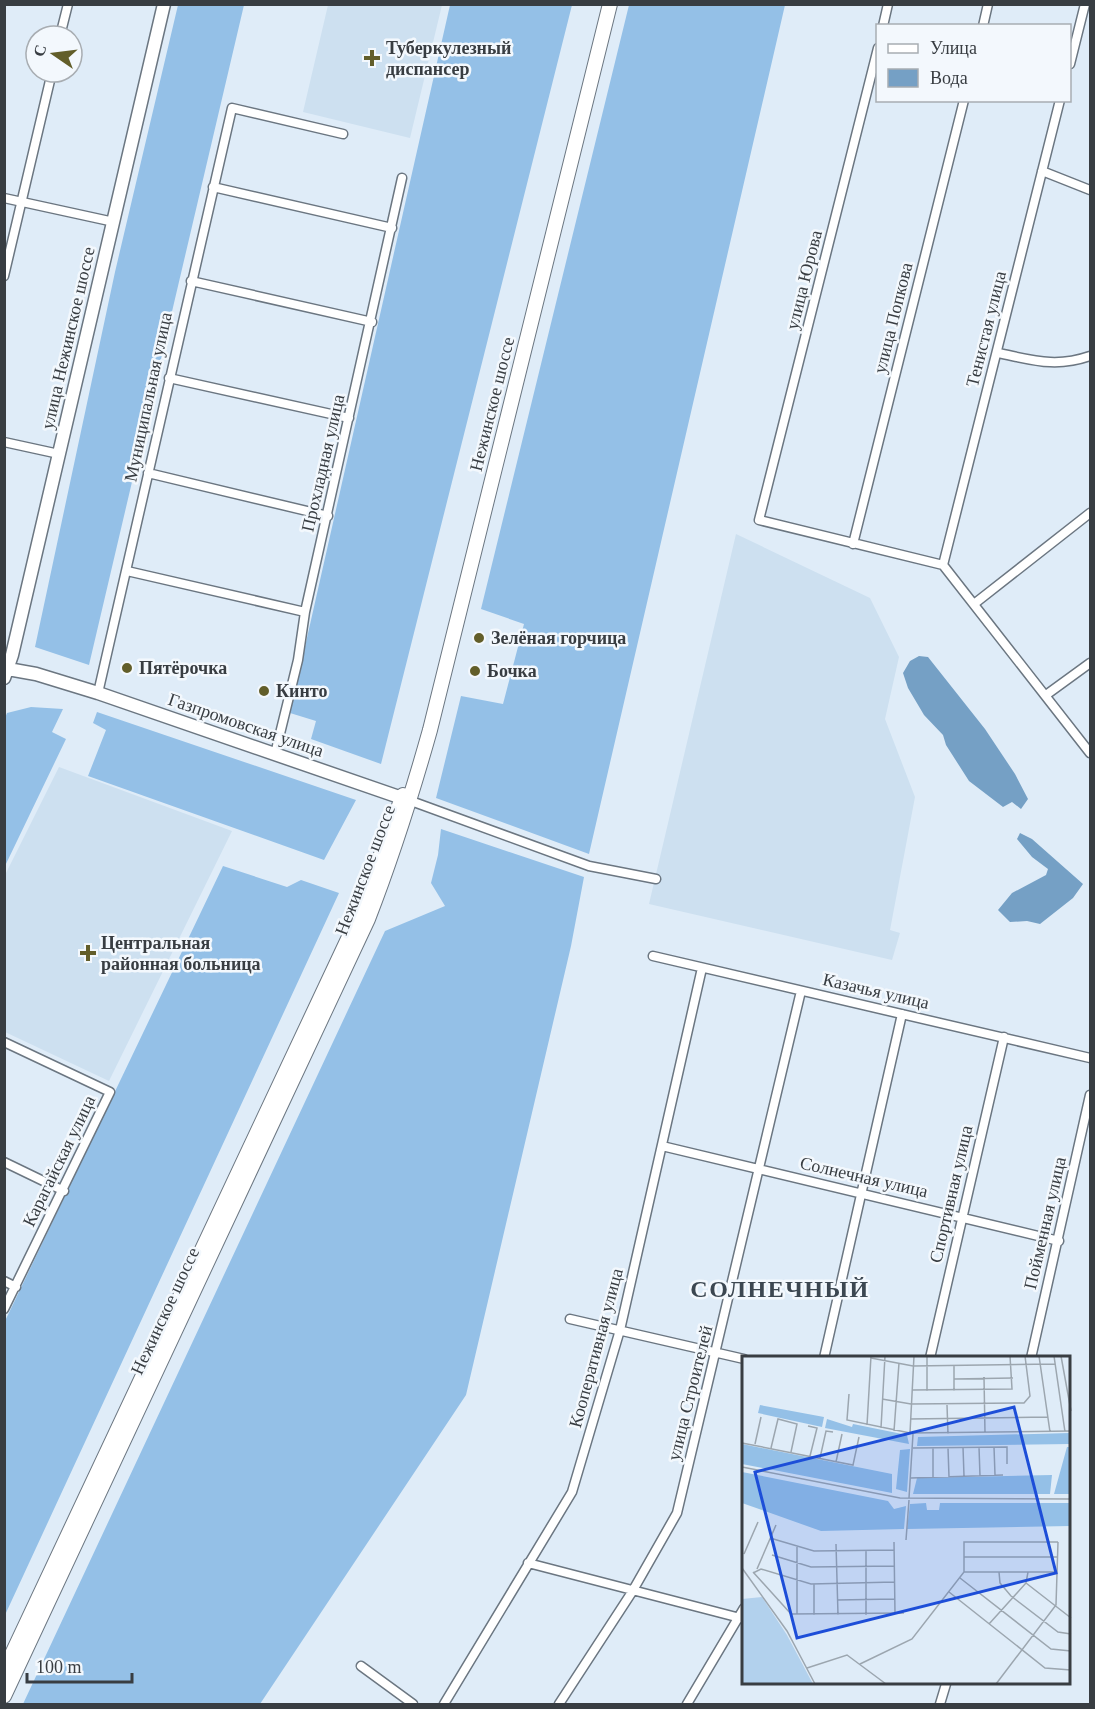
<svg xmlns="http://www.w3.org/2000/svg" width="1095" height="1709" font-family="'Times New Roman',serif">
	<rect width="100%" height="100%" fill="#dfecf8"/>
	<path fill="#cde0f0" d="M328 5H442L410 138 303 112Z
		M736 534 870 598 899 657 885 719 915 797 890 930 900 933 892 960 649 904Z
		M59 767 232 831 109 1081 5 1032V875Z"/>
	<path fill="#94c0e7" d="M178 5H244L89 665 35 647 115 272Z
		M450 5H572L381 764 311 739 316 721 290 713Z
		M629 5H785L589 854 436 798 461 696 503 704 524 624 481 609Z
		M31 707 63 709 52 732 66 739 5 866V718L7 713Z
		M97 712 356 800 324 860 88 776 106 730 93 723Z
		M441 829 584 877 571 946 466 1395 260 1704H23L385 931 445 906 431 883 438 855Z
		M223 866 287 887 301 880 339 893 5 1615V1321Z"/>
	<path fill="#75a0c5" d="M919 656 928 657 985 729 1015 774 1028 799 1021 809 1012 802 1003 807 969 781 946 745 943 735 924 715 908 688 903 673 910 661Z
		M1020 833 1032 839 1083 884 1073 898 1040 924 1027 921 1010 922 998 910 1012 893 1046 875 1048 869 1032 857 1017 839Z"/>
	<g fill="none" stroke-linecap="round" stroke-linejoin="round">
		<g stroke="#6b7681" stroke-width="11">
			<path id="street" d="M883 26 888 4
				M983 26 988 4
				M60 36 68 4
				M878 48 759 520 943 565 1090 753
				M1070 64 1085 4
				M1042 171 1090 190
				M213 187 392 228
				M4 198 114 222
				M4 276 52 72
				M191 281 372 322
				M998 353C1033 360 1055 368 1090 356
				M169 378 349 418
				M4 442 59 454
				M148 473 328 516
				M853 544 964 100
				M943 565 1060 100
				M127 571 305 612
				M974 604 1090 513
				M98 693 232 108 343 134
				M1046 695 1090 663
				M275 754 298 660 305 612 402 178
				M411 801 589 866 656 879
				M653 956 1090 1058
				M4 1042 110 1092 4 1309
				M662 1146 1059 1241
				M4 1162 64 1191
				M4 1281 16 1287
				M570 1319 744 1359
				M824 1358 902 1014
				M930 1358 1004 1037
				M1031 1358 1090 1095
				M528 1563 744 1619
				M361 1666 413 1704
				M444 1704 572 1492 620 1330 702 968
				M559 1704 632 1592 677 1513 801 991
				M687 1704 744 1608
				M940 1704 946 1684"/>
		</g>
		<g stroke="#6b7681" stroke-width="15">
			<path id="secondary" d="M8 669 36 674 98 693 402 798
				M4 678 12 655 164 4"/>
		</g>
		<g stroke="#6b7681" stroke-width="16">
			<path id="primary" d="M4 1671 356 922 403 795
				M4 1696 368 919C392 857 412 794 430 730L610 4"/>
		</g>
		<use href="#street" stroke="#fff" stroke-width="8"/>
		<use href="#secondary" stroke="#fff" stroke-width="12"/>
		<use href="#primary" stroke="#fff" stroke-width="14"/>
	</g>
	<g fill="#625e2a" stroke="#f3f8fd" stroke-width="2">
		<path d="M369 49h6v6h6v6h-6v6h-6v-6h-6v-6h6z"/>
		<circle cx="479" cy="638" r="6"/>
		<circle cx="127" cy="668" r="6"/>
		<circle cx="475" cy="671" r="6"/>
		<circle cx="264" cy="691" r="6"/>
		<path d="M85 944h6v6h6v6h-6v6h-6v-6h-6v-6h6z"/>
	</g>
	<g text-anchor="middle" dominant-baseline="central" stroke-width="5" stroke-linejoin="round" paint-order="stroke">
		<g font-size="18" font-weight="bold" fill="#383d42" stroke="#f3f8fd" text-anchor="start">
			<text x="386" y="48">Туберкулезный<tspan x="386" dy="21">диспансер</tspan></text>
			<text x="491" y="638">Зелёная горчица</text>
			<text x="139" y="668">Пятёрочка</text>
			<text x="487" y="671">Бочка</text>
			<text x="276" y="691">Кинто</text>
			<text x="101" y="943">Центральная<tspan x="101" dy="21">районная больница</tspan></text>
		</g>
		<g font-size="18" fill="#383d42" stroke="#f3f8fd">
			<text transform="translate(804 280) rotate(-76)">улица Юрова</text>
			<text transform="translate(893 318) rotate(-76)">улица Попкова</text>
			<text transform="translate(986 329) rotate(-76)">Тенистая улица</text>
			<text transform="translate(68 338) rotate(-77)">улица Нежинское шоссе</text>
			<text transform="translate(148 397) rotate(-78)">Муниципальная улица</text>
			<text transform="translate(492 404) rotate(-76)">Нежинское шоссе</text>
			<text transform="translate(323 463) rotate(-77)">Прохладная улица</text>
			<text transform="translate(246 725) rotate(19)">Газпромовская улица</text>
			<text transform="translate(365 870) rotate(-69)">Нежинское шоссе</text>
			<text transform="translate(876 991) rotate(13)">Казачья улица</text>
			<text transform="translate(59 1161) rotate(-64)">Карагайская улица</text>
			<text transform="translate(864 1177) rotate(13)">Солнечная улица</text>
			<text transform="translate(951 1194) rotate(-77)">Спортивная улица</text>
			<text transform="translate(1045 1223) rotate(-77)">Пойменная улица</text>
			<text transform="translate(165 1311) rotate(-65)">Нежинское шоссе</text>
			<text transform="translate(596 1348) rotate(-75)">Кооперативная улица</text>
			<text transform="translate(690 1393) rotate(-76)">улица Строителей</text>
		</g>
		<g font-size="24" font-weight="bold" letter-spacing="1.5" fill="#3c4751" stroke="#f3f8fd">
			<text x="780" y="1289">СОЛНЕЧНЫЙ</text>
		</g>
	</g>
	<g transform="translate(742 1356)">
		<rect width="328" height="328" fill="#dfecf8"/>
		<path d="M20 241 45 279 71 328H0V243Z" fill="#b2d1ed"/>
		<path d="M18 49 82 61 80 71 16 57ZM85 63 110 71 111 68 165 79 167 88 83 72ZM328 77V88L175 90 176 81ZM0 88 150 118V137L0 108ZM325 91H328V138H312ZM168 93 165 136 154 133 158 94ZM0 116 146 145 152 153 164 150 162 173 79 175 0 147ZM310 119 308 138H171L175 122ZM184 147 185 154H197L198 147H328V170L165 173 168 148Z" fill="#94c0e7"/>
		<path fill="none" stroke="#9ca6af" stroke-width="1.5" d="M172 0 168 77 329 75M297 0 308 76M312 0 323 76M319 0 329 55M129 2 171 10 313 8M212 9V35M242 21 243 77M212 23 271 22M170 34 270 33 268 0M185 35V0M107 38 105 64 168 77M140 43 169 48 282 47 288 40 283 0M205 49 206 78M168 63 306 61M125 69 129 0M66 70 75 72 68 100M139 72 143 0M152 75 157 7M0 87 111 109 117 81M13 88 19 61M221 91 222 120M237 91 238 120M252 91 253 119M29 92 36 63 55 68 49 96M171 92 265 91V108M191 92V121M206 92 207 121M78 102 84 75 91 76M94 106 100 78M0 111 158 142 329 143M169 122 261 119M167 142 171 78M28 182 72 195 152 194M164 184 167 144M152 186 153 258M94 188 96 259M124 195V259M2 198 16 166M30 199 69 211 153 210M222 201H315M0 212 45 275 73 328M15 213 34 169M11 216 49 258 162 257M222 216H315M257 216 258 227 269 240 316 276 329 278M11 217 19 213 69 228 153 226M218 222 309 293 329 295M284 227 329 262M207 236 303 312 329 314M95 244 153 243M55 258V190M72 259V228M247 268 284 227 286 216M118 308 170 283 222 216V186H316M65 312 105 299 144 328M254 328 314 249 316 186"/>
		<path fill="#1d4ed8" fill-opacity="0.15" stroke="#1d4ed8" stroke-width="3" d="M272 51 314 217 55 282 13 116Z"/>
		<rect width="328" height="328" fill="none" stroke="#383d42" stroke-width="3"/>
	</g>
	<rect width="1095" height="1709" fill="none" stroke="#383d42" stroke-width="12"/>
	<rect x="876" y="24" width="195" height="78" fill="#f3f8fd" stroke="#a8adb2" stroke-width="1.5"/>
	<rect x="888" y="44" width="30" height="9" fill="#ffffff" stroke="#a8adb2" stroke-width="1.5"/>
	<text x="930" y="54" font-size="18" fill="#383d42">Улица</text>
	<rect x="888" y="69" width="30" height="18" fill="#75a0c5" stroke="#a8adb2" stroke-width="1.5"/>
	<text x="930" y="84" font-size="18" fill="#383d42">Вода</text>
	<g transform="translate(54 54) rotate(284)"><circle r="28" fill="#f3f8fd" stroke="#a8adb2" stroke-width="1.5"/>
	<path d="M0-4.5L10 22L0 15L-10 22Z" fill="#625e2a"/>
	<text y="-9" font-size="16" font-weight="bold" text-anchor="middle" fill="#383d42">С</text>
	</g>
	<path d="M27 1673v9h105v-9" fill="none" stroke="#383d42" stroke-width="3"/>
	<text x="36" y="1673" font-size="18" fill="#383d42" stroke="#f3f8fd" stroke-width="4.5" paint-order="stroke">100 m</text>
</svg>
